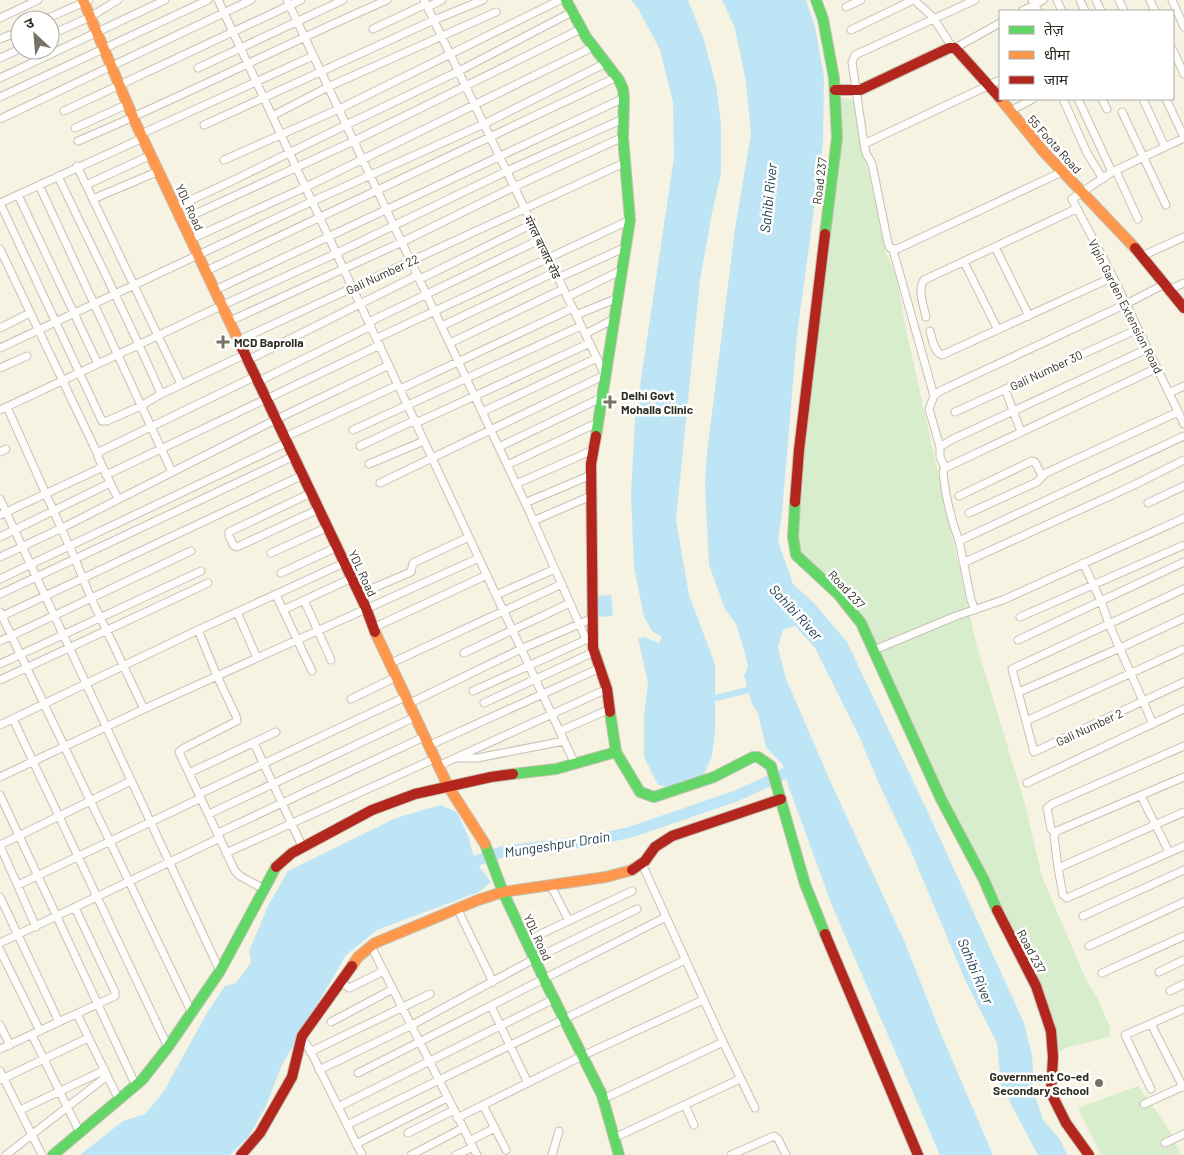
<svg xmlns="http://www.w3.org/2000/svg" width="1184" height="1155" font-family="Barlow,'Noto Sans Devanagari',sans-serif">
	<rect width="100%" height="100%" fill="#f7f3e2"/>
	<path fill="#d7edcb" d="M839 97 854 100 861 150 869 173 885 250 896 276 906 330 976 643 1025 804 1042 877 1087 982 1098 999 1111 1030 1109 1032 1110 1037 1065 1048 1056 1055 1052 1026 941 796 866 621 846 597 802 555 798 546 802 456 842 136Z
		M1138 1086 1170 1131 1181 1155H1101L1078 1108Z"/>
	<path fill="#bee5f5" d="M631 0H688L704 40 716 85 721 123V173L712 213 700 280 676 520 689 595 715 664V732L712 756 702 778 672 788 658 785 644 757V716L648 683 638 638 644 637 659 643 662 637 652 631 644 617 634 567 631 494 635 420 674 157 673 102 660 50 639 10Z
		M722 0H806L815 27 824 77 823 143 797 335 782 513 778 541 793 584 815 604 847 642 932 821 1024 1023 1032 1055 1034 1092 1043 1120 1059 1138 1067 1155H1038L1001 1085 997 1043 965 980 911 851 879 784 860 738 815 648 795 626 783 630 778 647 786 679 832 785 905 943 941 1034 993 1155H940L833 908 788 785 783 765 766 747 758 713 752 704 744 676 748 667 745 653 736 624 725 609 709 565 705 484 707 453 735 229 751 134 746 82 735 28Z
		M611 595 613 616 599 617 597 596Z
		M440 805 457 812 468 836 475 861 491 882 479 892 377 930 346 955 282 1065 266 1106 249 1136 230 1155H80L123 1121 145 1114 164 1091 207 1013 225 986 236 983 251 963 249 951 268 906 288 871 396 818Z"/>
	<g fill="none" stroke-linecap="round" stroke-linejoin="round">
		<path stroke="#bee5f5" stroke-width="6" d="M709 695 716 698 748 690"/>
		<path stroke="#bee5f5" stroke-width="11" d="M462 866 504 851 591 841 631 832 736 796 778 777 796 766"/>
		<g stroke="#c4c1b4" stroke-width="9">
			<path id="street" d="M218 0 575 764
				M287 0 529 511 586 639
				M914 0 935 19
				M975 0 855 55 852 62 864 144 1000 80
				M1032 0 1038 11
				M1057 0 1062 11
				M1080 0 1085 11
				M1096 0 1101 11
				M1119 0 1124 11
				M1150 0 1155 11
				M1172 0 1184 27
				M428 7 442 0
				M846 7 861 0
				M1022 11 1043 0
				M0 18 38 0
				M934 19 952 47
				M44 20 89 0
				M373 29 426 4
				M851 30 913 0
				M50 35 90 17 118 0
				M0 39 20 31
				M955 48 1000 23
				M1173 50 1184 74
				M0 58 20 49
				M198 68 343 0
				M0 78 165 0
				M0 97 208 0
				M1063 99 1087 153 1103 179
				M1078 99 1112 172
				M1102 99 1107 109
				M1143 99 1165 147
				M1166 99 1184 137
				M64 111 301 0
				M1010 111 1033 99
				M1122 112 1166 205
				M272 116 328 87 496 12
				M0 119 251 0
				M204 125 434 20 483 0
				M75 128 128 104
				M141 134 313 56
				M1184 138 1112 172 1072 199 1113 277 1184 424
				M78 141C182 97 283 45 387 0
				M864 144 866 153 872 164 888 243 890 248 897 249 1062 172
				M224 160 339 109 560 0
				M77 166 181 384
				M1116 171 1138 219
				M58 176C92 248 129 320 161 394
				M39 185 172 472
				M86 185 151 155
				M18 195 98 364
				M93 199 159 171
				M0 203 102 421H107L141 406 161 394 246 354
				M0 203 143 138
				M176 207 234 180 346 125 459 71 572 12
				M182 220 354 141 581 29
				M191 239 306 187 593 47
				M995 247 1029 316
				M0 249 98 455
				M893 250 934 396
				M1142 256 1184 237
				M964 262 998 330
				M206 271 617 77
				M558 278 626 247
				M420 279 532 224
				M215 290 624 98
				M1169 290 1184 283
				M567 297 622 270
				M576 315 618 298
				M926 317C924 307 917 289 924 280L1076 209
				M230 321 402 242 514 187 623 137
				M369 322 539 240
				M442 326 555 272
				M0 328 30 313
				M930 331C932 339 934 352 942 355L1113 277
				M585 334 614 319
				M377 338 630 220
				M239 340 624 163
				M450 343 563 289
				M0 348 313 201 484 124 606 63
				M248 360 418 275
				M0 368 27 356
				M259 381 371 326
				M400 389 573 308
				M1005 389 1021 432
				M1169 393 1184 386
				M7 407 75 559 91 598 144 709
				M0 410 223 305 337 253 507 171 623 119
				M482 412 597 358
				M955 412 1138 329
				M416 423 590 343
				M353 430 581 326
				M285 437 398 385
				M360 446 415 420
				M499 447 601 398
				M940 447 929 409 934 396 940 391 1126 304 1165 284
				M0 452 6 449
				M369 464 424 441
				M507 465 597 423
				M945 468 1157 368
				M106 475 380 345
				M380 483 605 375 424 0
				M516 484 593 450
				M311 493 231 531 229 532V536L234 546 237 547 319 509
				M959 496 1032 461 1035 462 1042 476
				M0 499 220 971
				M118 499 98 457 99 452 256 376
				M525 503 591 475
				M1148 503 1184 486
				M969 513 1037 482 1046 473 1178 412
				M0 515 103 467
				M533 521 591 496
				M0 537 110 483
				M959 541C951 519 945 495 943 472L945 468 940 457V447L951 440 1147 349
				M271 553 328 527
				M0 557 62 528 277 419 389 365
				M963 563 1132 486 1184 460
				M1083 563 1101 601 1109 624 1153 724
				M281 573 337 547
				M0 579 288 442
				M1184 589 1012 669 1034 752 1184 682
				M0 594 294 456
				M359 594 411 572 413 563 469 537
				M276 595 312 671
				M496 595 555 569
				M304 600 331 660
				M283 610 352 578
				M975 610 971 600 959 541 1184 436
				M0 612 192 1013
				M237 612 257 658
				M0 617 303 475
				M1020 617 1184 545
				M373 628 487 575
				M198 630 217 676 236 716 237 721 184 748 179 752 235 871 240 876 264 889
				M1018 640 1184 562
				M0 641 191 551
				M874 650 956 616 1003 600 1184 518
				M464 653 570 603
				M0 664 201 571
				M389 664 562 584
				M0 680 208 583
				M473 691 590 638
				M1019 692 1120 648 1184 618
				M351 699 396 677
				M484 703 594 652
				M408 704 521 649 593 618
				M13 719 168 1047
				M1026 721 1184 649
				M0 725 198 630 344 563
				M560 731 610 709
				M254 743 302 846
				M428 746 600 668
				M460 758H477L564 741
				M438 766 607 689
				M189 773 276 732
				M0 777 144 709 479 558
				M1184 777 1057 831 1054 836 1058 868 1184 812
				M1027 783 1184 709
				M199 794 405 697
				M0 795 136 1086
				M1141 796 1169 852
				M209 814 415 717
				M218 833 424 737
				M1055 833 1051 829 1047 808 1052 804 1184 746
				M0 845 131 781
				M0 846 36 927
				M226 853 434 759
				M642 864 723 1042 755 1108
				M1058 868 1063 895 1067 898 1184 846
				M18 885 201 798
				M551 886 569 921
				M0 897 59 1022
				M457 908 493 982
				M1083 916 1184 870
				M526 941 632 891
				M0 943 220 838
				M371 946 477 1155
				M1089 946 1184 902
				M0 950 40 1031
				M1159 972 1184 960
				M1102 973 1184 936
				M341 982 349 988 384 971
				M1170 991 1184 984
				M491 1006 528 1083
				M77 1014 119 1100
				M331 1022 393 989
				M1151 1024 1183 1087
				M0 1025 10 1045
				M32 1035 80 1133
				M301 1038 309 1048 362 1155
				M0 1049 115 996V992L75 908
				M310 1052 430 994
				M319 1070 412 1025 534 959 637 909
				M0 1071 42 1155
				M358 1073 666 917
				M0 1080 88 1038
				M1151 1089 1125 1035 1184 1009
				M603 1099 723 1042
				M1144 1104 1184 1086
				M483 1105 506 1150
				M685 1105 694 1125
				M338 1107 554 999
				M20 1110 105 1070
				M457 1118 582 1056 703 1000
				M347 1125 685 960
				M408 1133 454 1110
				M614 1138 740 1079
				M469 1141 495 1128
				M1165 1143 1184 1134
				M356 1144 447 1098
				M6 1155 107 1076
				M411 1155 463 1128
				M456 1155 473 1147
				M552 1155 559 1131
				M731 1155 774 1136 778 1139 786 1155"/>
		</g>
		<g stroke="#c4c1b4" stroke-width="12">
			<path id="fast" d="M566 0 586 37 619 80 623 89 624 98 623 137 630 220 596 436
				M816 0 823 19 834 78 837 138 825 234
				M795 502 793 537 796 555 838 594 861 623 941 799 984 880 997 910
				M610 712 616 752 640 792 654 797 714 777 753 757H758L771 766 805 884 825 934
				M513 774 556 769 616 752
				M485 844 503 892 544 979 602 1095 619 1155
				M53 1155 142 1080 168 1047 220 971 276 867"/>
		</g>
		<g stroke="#c4c1b4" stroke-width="12">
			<path id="slow" d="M83 0 136 124 242 348
				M999 97 1043 151 1135 248
				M375 632 448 786 485 844
				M352 966 358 957 375 943 478 900 503 892 606 877 632 870"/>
		</g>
		<g stroke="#c4c1b4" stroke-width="12">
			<path id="jam" d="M835 90H860L949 48H955L999 97
				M1135 248 1184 308
				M242 348 366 608 375 632
				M596 436 591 464 593 648 607 689 610 712
				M795 502 799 450 825 234
				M276 867 292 853 372 810 415 794 491 777 513 774
				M632 870 645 861 655 847 672 836 781 799
				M997 910 1036 986 1051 1031 1053 1057 1051 1093 1066 1123 1089 1155
				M825 934 918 1155
				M241 1155 260 1133 292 1077 302 1036 352 966"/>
		</g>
		<use href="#street" stroke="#fefdfb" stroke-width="7"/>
		<use href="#fast" stroke="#63d668" stroke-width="10"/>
		<use href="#slow" stroke="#ff974d" stroke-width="10"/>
		<use href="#jam" stroke="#b3261e" stroke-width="10"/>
	</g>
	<g fill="#757265" stroke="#fff" stroke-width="2">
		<path d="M220.5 334.5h5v5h5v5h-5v5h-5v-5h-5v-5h5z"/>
		<path d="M607.5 394.5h5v5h5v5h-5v5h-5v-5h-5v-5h5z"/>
		<circle cx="1099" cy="1083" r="5"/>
	</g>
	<g text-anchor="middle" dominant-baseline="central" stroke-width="5" stroke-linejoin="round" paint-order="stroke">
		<g font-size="12" fill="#2f2d22" stroke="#fff">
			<text transform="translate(1055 144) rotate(48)">55 Foota Road</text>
			<text transform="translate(819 181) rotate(-83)">Road 237</text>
			<text transform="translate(190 207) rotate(65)">YDL Road</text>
			<text transform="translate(543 247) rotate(64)">मंगल बाजार रोड</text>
			<text transform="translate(382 274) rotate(-25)">Gali Number 22</text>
			<text transform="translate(1126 306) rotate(63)">Vipin Garden Extension Road</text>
			<text transform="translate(1046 370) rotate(-25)">Gali Number 30</text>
			<text transform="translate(363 573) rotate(65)">YDL Road</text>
			<text transform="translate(847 589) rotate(47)">Road 237</text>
			<text transform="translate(1089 727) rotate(-25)">Gali Number 2</text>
			<text transform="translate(538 937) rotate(65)">YDL Road</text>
			<text transform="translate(1032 951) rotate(62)">Road 237</text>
		</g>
		<g font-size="12" font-weight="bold" fill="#2f2d22" stroke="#fff" text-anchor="start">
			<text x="234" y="342">MCD Baprolla</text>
			<text x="621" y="395">Delhi Govt<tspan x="621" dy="14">Mohalla Clinic</tspan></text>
			<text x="1089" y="1076" text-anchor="end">Government Co-ed<tspan x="1089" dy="14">Secondary School</tspan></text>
		</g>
		<g font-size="14" font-style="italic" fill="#1b3c4d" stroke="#fff">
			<text transform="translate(768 198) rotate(-84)">Sahibi River</text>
			<text transform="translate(796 612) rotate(47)">Sahibi River</text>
			<text transform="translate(557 844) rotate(-9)">Mungeshpur Drain</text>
			<text transform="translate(976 971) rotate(67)">Sahibi River</text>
		</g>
	</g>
	<rect x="999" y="10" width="175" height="90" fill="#ffffff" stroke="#acaba7"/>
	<rect x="1009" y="26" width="25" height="8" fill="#63d668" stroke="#acaba7"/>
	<text x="1044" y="35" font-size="15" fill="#2f2d22">तेज़</text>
	<rect x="1009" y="51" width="25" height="8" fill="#ff974d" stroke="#acaba7"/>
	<text x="1044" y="60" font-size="15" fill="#2f2d22">धीमा</text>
	<rect x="1009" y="76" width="25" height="8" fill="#b3261e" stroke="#acaba7"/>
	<text x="1044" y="85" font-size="15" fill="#2f2d22">जाम</text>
	<g transform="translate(35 35) rotate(334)"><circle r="24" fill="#ffffff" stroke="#acaba7"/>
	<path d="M0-4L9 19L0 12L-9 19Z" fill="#757265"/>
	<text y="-8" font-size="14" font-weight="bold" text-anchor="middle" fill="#2f2d22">उ</text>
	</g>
</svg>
